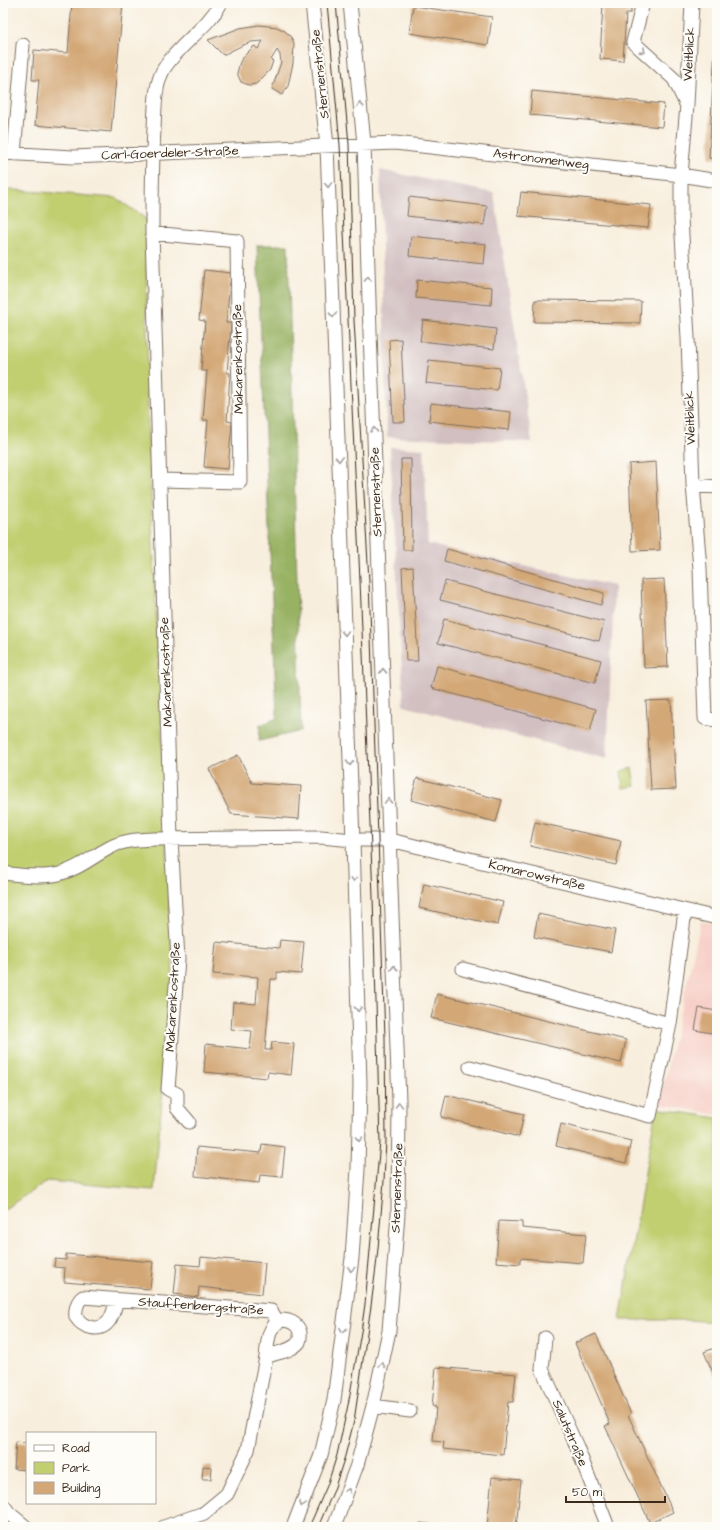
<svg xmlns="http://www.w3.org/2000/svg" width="720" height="1530" font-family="'Architects Daughter',sans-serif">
	<rect width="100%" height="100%" fill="#fdfcf7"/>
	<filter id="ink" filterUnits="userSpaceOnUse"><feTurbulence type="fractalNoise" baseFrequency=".025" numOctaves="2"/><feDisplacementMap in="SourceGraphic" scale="8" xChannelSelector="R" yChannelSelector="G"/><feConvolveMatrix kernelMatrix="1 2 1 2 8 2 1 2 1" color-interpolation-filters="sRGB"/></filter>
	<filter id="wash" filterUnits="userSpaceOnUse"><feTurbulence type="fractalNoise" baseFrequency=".012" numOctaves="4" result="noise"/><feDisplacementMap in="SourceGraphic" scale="16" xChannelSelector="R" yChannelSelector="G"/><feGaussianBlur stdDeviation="0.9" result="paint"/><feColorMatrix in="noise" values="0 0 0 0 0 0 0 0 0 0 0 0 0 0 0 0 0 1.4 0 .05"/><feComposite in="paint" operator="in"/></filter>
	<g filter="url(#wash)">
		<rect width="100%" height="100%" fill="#f8eedd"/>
		<path fill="#f7d1c9" d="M701 921 717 925V1115L659 1104Z"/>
		<path fill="#d2bfc1" d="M380 170 494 193 532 442 387 437Z
			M390 447 424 449 428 544 447 549 614 586 607 759 404 706Z"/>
		<path fill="#c1cf71" stroke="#7e7c48" d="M3 189 116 198 146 219 148 435 173 976 154 1190 47 1181 3 1210Z
			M632 768 635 786 623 788 621 771Z
			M656 1108 717 1118V1322L685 1320H620Z"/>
		<path fill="#98b263" stroke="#6a6e40" d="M257 245H288L301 731 259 741 260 725 277 718Z"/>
		<g id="blocks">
			<path fill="#d3a776" d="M72 3H123L111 132 35 125 39 80H32L34 50 68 53Z
				M603 3H627L626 6 631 7V13H626L623 61 600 59Z
				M413 6 492 17 488 45 409 33Z
				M259 25 277 27 285 31 291 37 294 43 293 63 288 86 282 95 272 89 281 62 280 55 277 50 271 60 273 61 270 70 256 84 249 85 241 82 237 73 240 62 245 55 254 46 258 49 263 41 251 42 241 46 223 55 208 40 240 28Z
				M716 28H717V159L709 158Z
				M532 91 664 104 662 127 530 115Z
				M521 192 651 205 648 228 518 216Z
				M409 197 487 206 484 225 407 216Z
				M411 236 486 244 484 264 409 256Z
				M204 270 231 273 226 323H231L227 373H230L227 421 232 422 228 469 204 467 208 420H203L207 371H201L205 321 199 320Z
				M417 280 492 287 491 305 416 298Z
				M535 300 641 301 640 323 534 322Z
				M423 320 496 329 494 349 420 341Z
				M401 339 405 422H393L389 340Z
				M429 360 500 368 497 390 426 383Z
				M431 403 511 412 509 430 429 421Z
				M401 459H411L412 550H403Z
				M656 462 660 550 632 551 629 464Z
				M447 549 604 593 601 605 444 561Z
				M413 567 418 661H406L402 568Z
				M664 579 668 667 644 668 641 580Z
				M445 581 604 622 599 641 440 600Z
				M444 619 601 660 595 683 438 643Z
				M437 666 596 709 590 731 431 688Z
				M671 700 676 789 651 790 646 701Z
				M238 755 252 783 301 786 299 819 231 814 209 769Z
				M417 778 502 800 496 822 411 800Z
				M535 822 621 841 616 865 530 846Z
				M424 884 503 902 498 925 419 908Z
				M538 914 615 930 611 952 534 937Z
				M280 940 304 942 301 974 277 972V979H271L265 1050H271L272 1042 294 1044 291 1075 268 1072 267 1078 204 1072 206 1044 250 1049 252 1031 231 1029 233 1002 256 1004 258 977 213 974 216 942 279 948Z
				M437 994 626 1040 621 1063 431 1018Z
				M699 1008 717 1011V1034L695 1030Z
				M446 1095 524 1114 519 1137 441 1117Z
				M561 1124 631 1141 626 1163 556 1146Z
				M262 1144 285 1147 282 1177 260 1175 259 1183 195 1176 197 1147 261 1153Z
				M499 1221 522 1222V1228L586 1234 583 1263 520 1258V1264L496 1262Z
				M66 1254 153 1262 150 1289 64 1282 65 1268 54 1267 55 1259 66 1260Z
				M201 1257 265 1263 262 1294 199 1287 198 1297 174 1294 177 1264 200 1266Z
				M596 1334 631 1414 628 1415 673 1512 650 1523 605 1426 610 1424 575 1343Z
				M717 1347V1382L704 1352Z
				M436 1367 516 1374 513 1402H508L503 1455 443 1449 444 1442 433 1441 436 1407 432 1406Z
				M16 1442 27 1443V1470L14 1469Z
				M203 1466 212 1467 211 1479H202Z
				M492 1477 521 1480 516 1527H487Z
				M420 1523 431 1524V1527H419Z"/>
		</g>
	</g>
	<g filter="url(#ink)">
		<use href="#blocks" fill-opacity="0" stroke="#7d6f61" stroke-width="1"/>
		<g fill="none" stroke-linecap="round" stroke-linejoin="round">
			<g stroke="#7d6f61" stroke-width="15">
				<path id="minor" d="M643 3 633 42 674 79 686 104
					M692 3 687 105 681 175V218L688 338 693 485 700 568 705 718 717 720
					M3 153 73 157 395 143 681 175 717 181
					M14 154 23 45
					M152 233 237 241 240 482 160 480
					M693 485 717 487
					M3 873C20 875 42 878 59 874 79 869 93 856 111 847 124 840 138 840 153 839L321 837 353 840H390L717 918
					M463 969 670 1024
					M470 1067 650 1116 670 1024 685 911
					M189 1122 177 1108V1094L168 1089 178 959 171 839 152 233C152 198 152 164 154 129 155 111 154 83 165 67 181 43 207 28 221 3
					M117 1300C115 1307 113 1315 109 1321 100 1333 83 1328 76 1317 75 1310 77 1301 83 1297L271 1311 278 1322
					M283 1320C296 1321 303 1330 299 1342 291 1352 277 1352 266 1357 268 1342 267 1325 283 1320Z
					M545 1338 542 1369 577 1447 608 1527
					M373 1406 410 1411
					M3 1505 9 1513 26 1527
					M164 1527 204 1513 227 1494 248 1450 266 1357
					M293 1527 321 1455 334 1400 352 1258 358 1169 360 1084 353 840 327 146 312 3
					M334 1527 357 1465 373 1406 389 1331 398 1214 399 1101 370 332 364 143 350 3"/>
			</g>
			<use href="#minor" stroke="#fff" stroke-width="13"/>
			<path stroke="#3b2a1e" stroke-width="1" d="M309 1527 327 1486 337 1455 348 1405 361 1332 365 1304 380 1142 373 897 360 581 340 145 327 3
				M318 1527 334 1490 345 1456 354 1421 371 1306 377 1259 384 1181 386 1141 385 1037 369 581 354 320 349 144 336 3"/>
		</g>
		<defs><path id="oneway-chevron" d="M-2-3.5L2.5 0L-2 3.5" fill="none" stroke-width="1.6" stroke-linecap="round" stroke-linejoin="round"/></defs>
		<g stroke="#a79f9a">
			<use href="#oneway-chevron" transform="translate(643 51) rotate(42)"/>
			<use href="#oneway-chevron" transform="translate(360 105) rotate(-96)"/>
			<use href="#oneway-chevron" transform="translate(328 185) rotate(88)"/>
			<use href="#oneway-chevron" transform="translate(368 279) rotate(-91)"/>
			<use href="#oneway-chevron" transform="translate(333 315) rotate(88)"/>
			<use href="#oneway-chevron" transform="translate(374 430) rotate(-92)"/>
			<use href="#oneway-chevron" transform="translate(339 459) rotate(88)"/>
			<use href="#oneway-chevron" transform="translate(345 633) rotate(88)"/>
			<use href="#oneway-chevron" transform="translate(383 671) rotate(-92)"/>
			<use href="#oneway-chevron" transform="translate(350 763) rotate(88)"/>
			<use href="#oneway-chevron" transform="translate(388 801) rotate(-92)"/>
			<use href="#oneway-chevron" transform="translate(354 879) rotate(89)"/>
			<use href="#oneway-chevron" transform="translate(394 968) rotate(-92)"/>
			<use href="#oneway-chevron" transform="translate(358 1009) rotate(88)"/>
			<use href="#oneway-chevron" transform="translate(399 1105) rotate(-90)"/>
			<use href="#oneway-chevron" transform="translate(359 1139) rotate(91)"/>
			<use href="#oneway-chevron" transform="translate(351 1269) rotate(97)"/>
			<use href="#oneway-chevron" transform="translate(343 1330) rotate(97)"/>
			<use href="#oneway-chevron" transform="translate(382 1365) rotate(-78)"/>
			<use href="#oneway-chevron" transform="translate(348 1491) rotate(-70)"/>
			<use href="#oneway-chevron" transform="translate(302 1504) rotate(111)"/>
		</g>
	</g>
	<g text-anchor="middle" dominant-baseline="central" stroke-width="4" stroke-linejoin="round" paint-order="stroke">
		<g font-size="13" fill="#3b2a1e" stroke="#fdfcf7">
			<text transform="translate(689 54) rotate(-87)">Weitblick</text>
			<text transform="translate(320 74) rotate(-96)">Sternenstraße</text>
			<text transform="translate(170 153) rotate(-2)">Carl-Goerdeler-Straße</text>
			<text transform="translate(541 159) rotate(7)">Astronomenweg</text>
			<text transform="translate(238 359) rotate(-91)">Makarenkostraße</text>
			<text transform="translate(690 418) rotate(-92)">Weitblick</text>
			<text transform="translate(376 492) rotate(-92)">Sternenstraße</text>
			<text transform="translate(166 672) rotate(-92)">Makarenkostraße</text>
			<text transform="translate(537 875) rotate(13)">Komarowstraße</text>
			<text transform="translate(173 997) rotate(-87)">Makarenkostraße</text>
			<text transform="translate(397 1188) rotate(-88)">Sternenstraße</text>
			<text transform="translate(201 1306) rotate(4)">Stauffenbergstraße</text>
			<text transform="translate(570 1433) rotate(67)">Salutstraße</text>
		</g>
	</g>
	<rect width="720" height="1530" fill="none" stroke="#fdfcf7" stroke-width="16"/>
	<rect x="26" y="1432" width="130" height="72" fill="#fdfcf7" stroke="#afa8a0"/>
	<rect x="34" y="1445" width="20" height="6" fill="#ffffff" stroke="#afa8a0"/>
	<text x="62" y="1452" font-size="12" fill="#3b2a1e">Road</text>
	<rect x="34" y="1462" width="20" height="12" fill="#c1cf71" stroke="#afa8a0"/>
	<text x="62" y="1472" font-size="12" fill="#3b2a1e">Park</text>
	<rect x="34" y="1482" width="20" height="12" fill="#d3a776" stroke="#afa8a0"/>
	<text x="62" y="1492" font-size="12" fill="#3b2a1e">Building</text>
	<path d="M566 1496v6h99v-6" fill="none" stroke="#3b2a1e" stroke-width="2"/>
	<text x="572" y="1496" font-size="12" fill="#3b2a1e" stroke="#fdfcf7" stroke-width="3" paint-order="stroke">50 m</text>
</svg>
